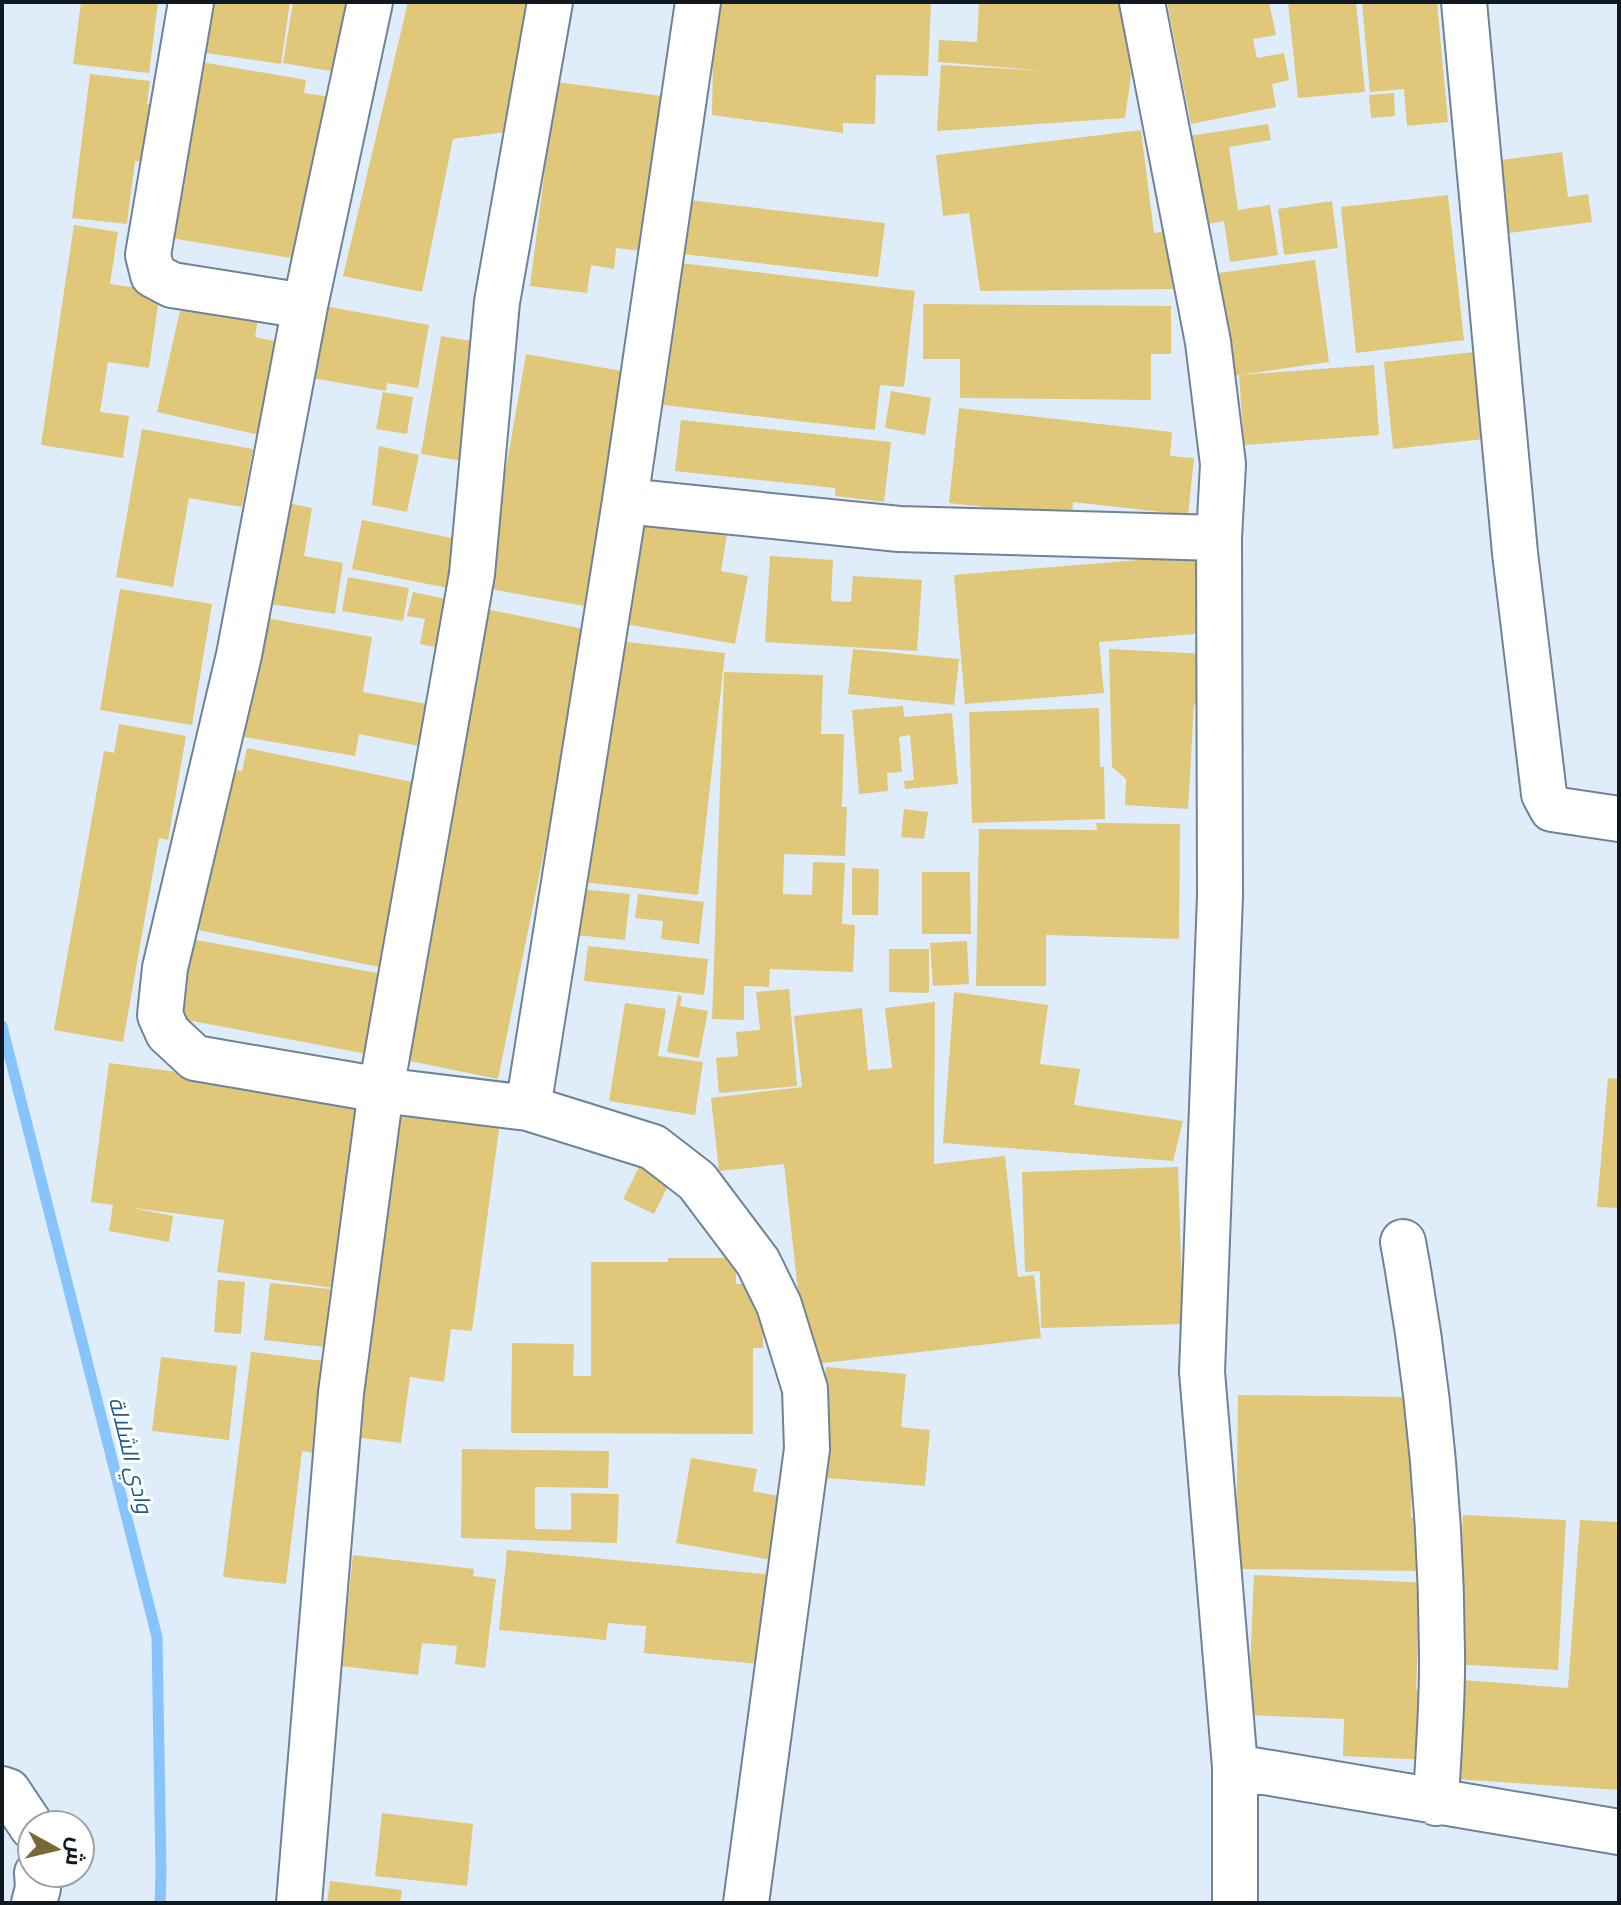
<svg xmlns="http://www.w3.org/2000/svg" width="1621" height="1905" font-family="Inter,Cairo,sans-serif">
	<rect width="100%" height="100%" fill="#dfedfa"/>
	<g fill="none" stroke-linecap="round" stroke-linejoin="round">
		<path stroke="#88c4fc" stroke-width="11" d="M2 1026 157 1637 161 1872 160 1903"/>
	</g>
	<path fill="#e0c779" d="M81 2H158L149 73 73 64Z
		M207 2H290L281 64 200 52Z
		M293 2H355L342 73 283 63Z
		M408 2H532L506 132 453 139 422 292 343 276Z
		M714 2H931L928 76 876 75 875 124 843 123V133L712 115Z
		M979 2H1126L1131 76 1125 118 937 131 941 65 1048 71 938 62 939 40 977 42Z
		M1167 2H1269L1276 35 1253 39 1257 58 1284 53 1289 80 1272 84 1276 107 1191 124Z
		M1288 2H1356L1365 92 1298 98Z
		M1362 2H1437L1448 122 1407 126 1404 89 1370 92Z
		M201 62 306 80 304 93 331 97 303 260 171 238Z
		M90 74 150 81 147 104 158 105 151 162 135 161 127 224 72 218Z
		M556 82 669 97 648 252 616 248 614 269 591 265 587 293 530 286Z
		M1394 93 1395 116 1371 118 1369 95Z
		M1268 124 1271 140 1229 147 1238 210 1270 205 1278 255 1230 262 1224 221 1202 225 1189 136Z
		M1141 130 1154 233 1166 231 1173 289 980 291 969 213 943 216 936 155Z
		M1562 152 1568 197 1588 194 1592 222 1502 234 1493 161Z
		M1448 195 1464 340 1356 353 1341 207Z
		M688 200 885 223 878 277 682 254Z
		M1332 201 1338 248 1284 255 1278 209Z
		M74 225 118 232 110 284 160 291 149 368 108 362 100 412 129 416 123 458 41 445Z
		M1315 260 1329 362 1232 376 1218 273Z
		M672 262 915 291 904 387 880 385 875 430 655 404Z
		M182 302 258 319 255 337 298 346 264 436 157 412Z
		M923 304 1171 306V354H1151V400L960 398V359H923Z
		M324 306 429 325 418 388 387 383 386 391 312 378Z
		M441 336 494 345 474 463 421 454Z
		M1474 352 1484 439 1393 449 1384 362Z
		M526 354 627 372 590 607 485 588Z
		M1374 365 1379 435 1244 445 1239 375Z
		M891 391 931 398 925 435 885 428Z
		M383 392 413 397 407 434 376 429Z
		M959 408 1172 432 1170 456 1194 458 1188 515 1073 502 1072 517 949 503Z
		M681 420 891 442 884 502 835 496V488L675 471Z
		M142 429 253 449 242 507 189 498 173 587 116 577Z
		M379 446 419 455 407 512 372 505Z
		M287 503 312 508 304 556 343 563 335 614 270 604Z
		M639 518 727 534 721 571 748 576 735 644 620 623Z
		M362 520 467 541 458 590 352 569Z
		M1200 555 1206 633 1099 642 1104 693 965 704 954 575Z
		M770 556 833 560 831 601 851 602 853 576 922 580 917 651 765 642Z
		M348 577 409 588 403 621 342 611Z
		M120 589 212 604 192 725 100 710Z
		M413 592 459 602 449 650 420 644 425 619 407 616Z
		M481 608 589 630 498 1079 390 1057Z
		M261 617 372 637 363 692 438 706 429 748 359 734 355 756 238 736Z
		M610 640 725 653 698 895 582 882Z
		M853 649 959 659 954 705 848 694Z
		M1109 649 1207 654 1205 705H1194L1188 809 1125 805 1126 779 1112 767Z
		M724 672 823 675 821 734H844L842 807H847L845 856 784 854 783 894 812 895 813 862 845 863 842 924 855 925 853 972 770 969 769 987 744 986V1020L712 1019Z
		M903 706 904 717 952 713 958 784 905 789 904 781 914 780 910 735 899 737 902 772 887 773 888 791 859 794 852 710Z
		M1099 708 1100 767H1104L1105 819 972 823 969 712Z
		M119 724 186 736 168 840 159 838 123 1042 54 1030 104 751 114 753Z
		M247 748 427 785 389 969 188 928 220 767 242 771Z
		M904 809 928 812 924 839 901 837Z
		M1096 823 1180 824 1179 939 1046 935V986H976L979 829 1097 830Z
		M852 868 879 869 878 915H852Z
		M922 872H970L971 934H922Z
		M582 889 630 894 625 940 576 935Z
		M638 894 704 902 699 944 661 939 663 921 635 918Z
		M191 939 388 975 373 1055 176 1018Z
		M967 941 969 984 933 986 930 943Z
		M588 946 708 959 704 995 584 981Z
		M889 949H929V993L889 992Z
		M789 989 797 1086 719 1093 716 1058 738 1056 736 1032 760 1030 756 992Z
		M954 992 1048 1005 1040 1064 1080 1069 1074 1105 1183 1121 1173 1161 943 1143Z
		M678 995 682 996 680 1006 708 1011 699 1058 667 1052Z
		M935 1002 934 1164 1005 1156 1018 1277 1034 1275 1041 1338 806 1365 784 1164 719 1171 711 1098 802 1087 794 1016 862 1008 868 1070 892 1068 885 1008Z
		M625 1003 666 1009 658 1056 703 1062 695 1115 609 1101Z
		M109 1063 360 1096 334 1288 217 1272 224 1220 127 1207 173 1216 169 1242 109 1231 113 1205 91 1202Z
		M1608 1078 1619 1079V1208L1597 1207Z
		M391 1107 500 1122 472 1331 451 1329 444 1382 410 1377 401 1443 347 1436Z
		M639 1167 670 1182 654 1214 623 1199Z
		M1178 1167 1183 1324 1041 1328 1040 1271 1025 1272 1022 1172Z
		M668 1258H736V1284H764L763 1348H753V1434L511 1433 512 1343 574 1344 573 1376H591V1262H668Z
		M218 1280 245 1282 241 1334 214 1332Z
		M270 1283 330 1289 325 1347 264 1340Z
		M251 1352 324 1361 314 1453 302 1451 286 1584 223 1577Z
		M161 1357 237 1366 229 1440 152 1431Z
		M826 1367 906 1374 901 1427 930 1430 925 1486 816 1477Z
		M1238 1395 1412 1397 1411 1517H1424V1571L1236 1569Z
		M462 1449 609 1451 608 1488 535 1487V1529L571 1530V1493L619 1494 617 1543 461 1538Z
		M691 1458 757 1469 753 1491 783 1497 772 1560 676 1543Z
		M1463 1515 1566 1520 1558 1670 1455 1664Z
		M1580 1520 1619 1522V1790L1455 1779 1462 1680 1568 1688Z
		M507 1550 776 1575 768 1665 644 1653 646 1626 608 1623 606 1640 499 1630Z
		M353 1555 474 1569 473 1576 496 1579 485 1668 455 1664 457 1646 422 1643 418 1675 341 1666Z
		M1254 1575 1431 1583 1429 1626 1419 1625 1416 1689 1430 1690 1428 1760 1343 1756 1344 1719 1248 1715Z
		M382 1813 473 1824 467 1886 375 1876Z
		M330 1881 402 1890 400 1903H327Z"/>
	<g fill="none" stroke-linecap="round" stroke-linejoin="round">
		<g stroke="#6f8397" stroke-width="48">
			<path id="minor" d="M191 2 148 255 153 275 172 285 305 306
				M370 2 305 306 239 655 165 968 160 1015 168 1033 195 1058 381 1090 528 1108 653 1147 697 1181 758 1262 779 1305 805 1389 807 1449 746 1903
				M1142 2 1208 342 1223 464 1219 538 1220 896 1202 1372 1235 1767V1903
				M1464 2 1515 553 1544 794 1552 809 1619 819
				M625 501 899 529 1219 538
				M528 1108 625 501 698 2
				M1403 1242C1428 1377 1441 1514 1442 1651 1443 1702 1438 1753 1436 1803
				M1235 1767 1619 1832
				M2 1789 8 1791 32 1827
				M34 1903 38 1888 37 1873
				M299 1903 341 1393 381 1090 472 574 497 302 550 2"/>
		</g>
		<use href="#minor" stroke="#fff" stroke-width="44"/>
	</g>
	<g text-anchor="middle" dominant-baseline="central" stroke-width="6" stroke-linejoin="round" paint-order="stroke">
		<g font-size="22" font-style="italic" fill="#1a5a8d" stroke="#fff">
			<text transform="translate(131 1455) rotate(76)">وادي الشلالة</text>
		</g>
	</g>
	<rect width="1621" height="1905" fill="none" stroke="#111920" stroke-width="8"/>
	<g transform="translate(56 1849) rotate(98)"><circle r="38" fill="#ffffff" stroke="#a0a3a6" stroke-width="2"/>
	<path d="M0-6L14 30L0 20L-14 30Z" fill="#786836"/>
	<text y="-12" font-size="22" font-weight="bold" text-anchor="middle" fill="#111920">ش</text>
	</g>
</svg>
